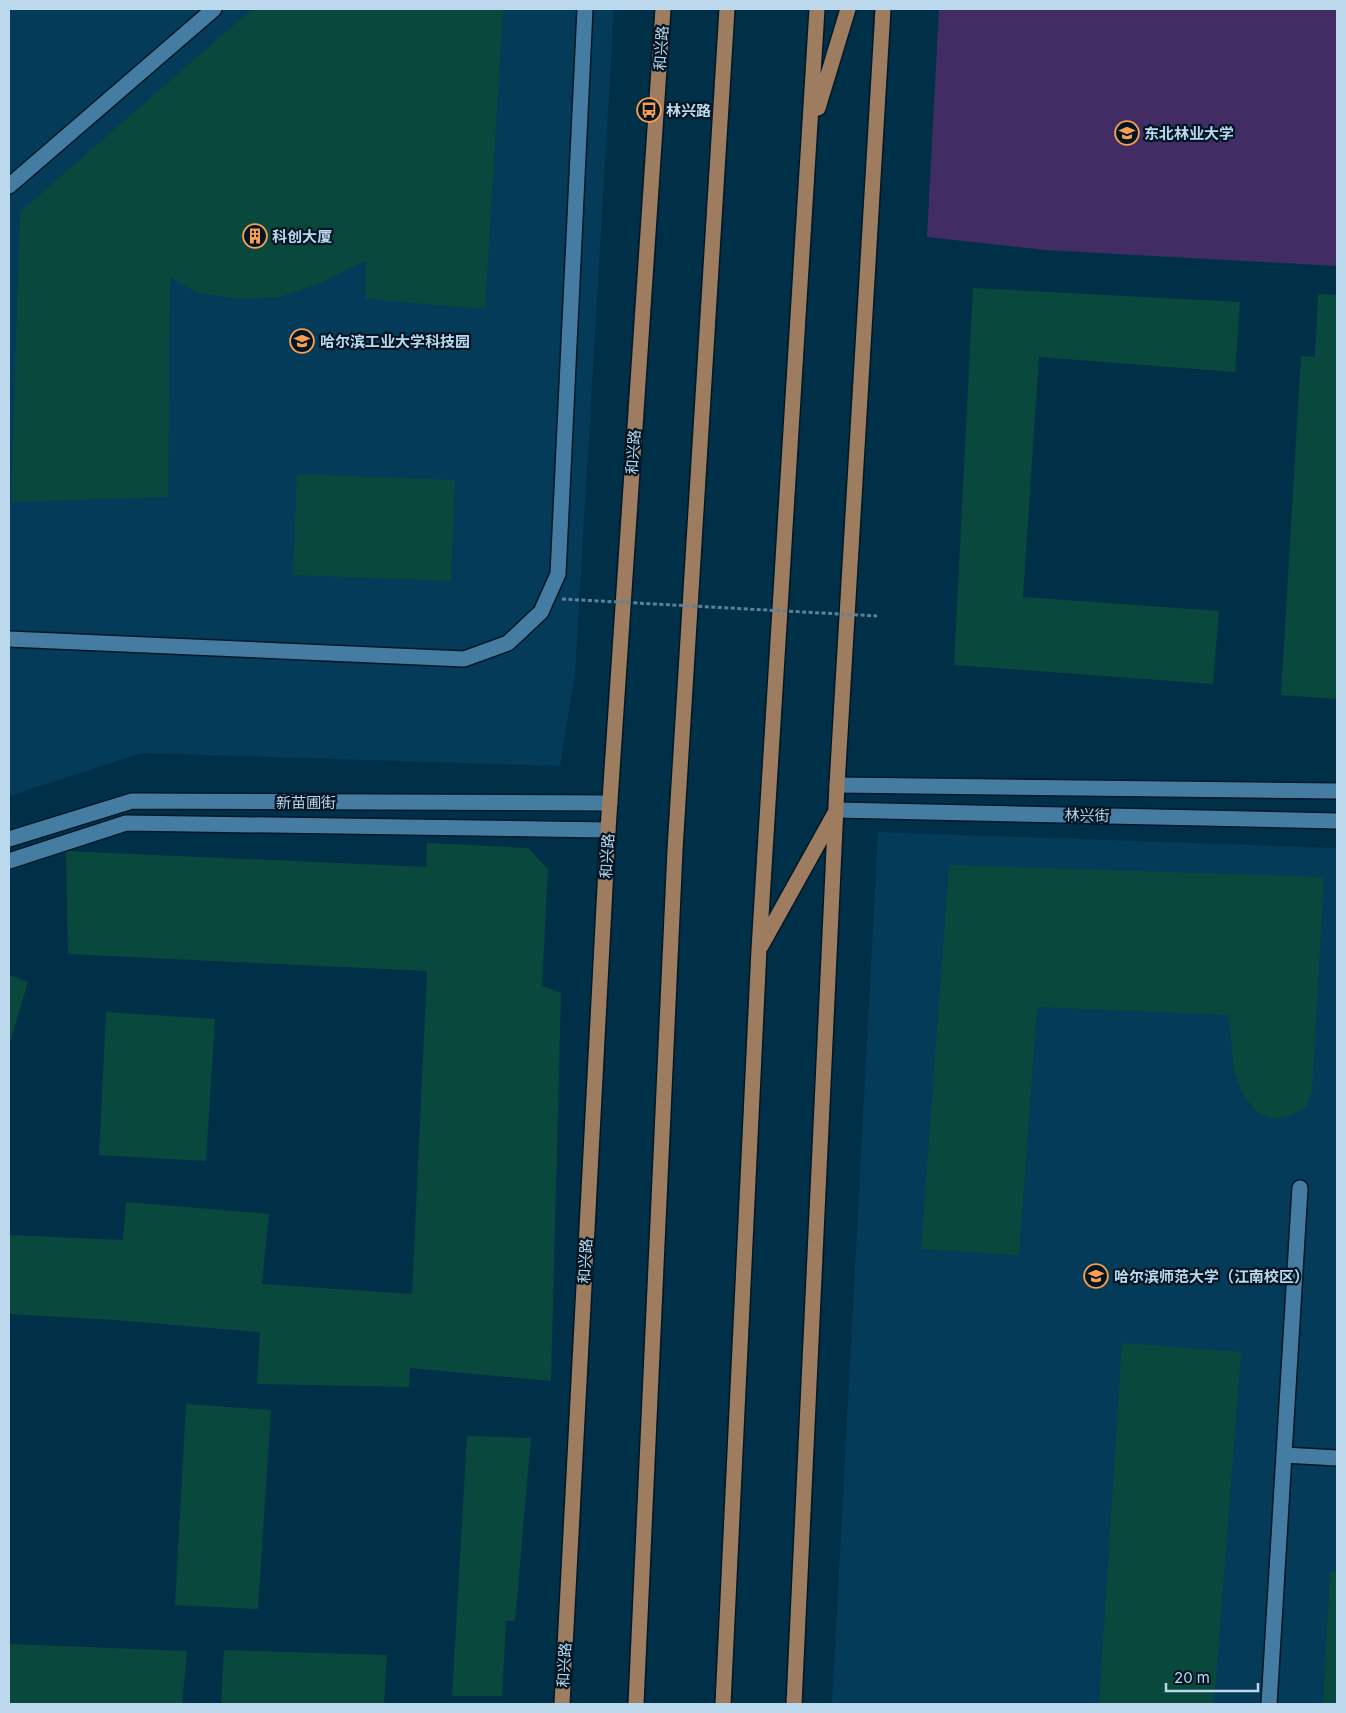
<svg xmlns="http://www.w3.org/2000/svg" width="1346" height="1713" font-family="Inter,'Noto Sans SC',sans-serif">
	<rect width="100%" height="100%" fill="#003048"/>
	<path fill="#043b58" d="M9 9H614L575 674 560 766 142 753 9 796Z
		M878 832 1337 848V1704H832Z"/>
	<path fill="#412d63" d="M939 9H1337V266L1045 250 927 237Z"/>
	<path fill="#09483d" d="M252 9H503L485 309 366 299V260L318 284 280 297 239 299 195 292 170 277 168 497 11 502 20 212Z
		M973 288 1240 302 1235 372 1039 357 1023 597 1219 611 1213 684 954 665Z
		M1318 294 1337 295V699L1281 695 1301 356 1315 357Z
		M297 474 455 480 451 581 293 575Z
		M427 843 528 848 548 869 542 986 561 993 551 1381 410 1368 409 1387 257 1384 260 1332 115 1320 9 1314V1235L123 1240 126 1202 269 1214 262 1284 412 1294 427 971 68 954 66 851 426 867Z
		M949 865 1324 877 1312 1091 1305 1109 1288 1116 1272 1119 1256 1111 1242 1093 1234 1071 1229 1015 1037 1007 1019 1255 921 1249Z
		M9 975 28 982 9 1046Z
		M106 1012 215 1019 206 1161 99 1155Z
		M1122 1343 1241 1352 1214 1704H1099Z
		M186 1404 271 1410 258 1609 175 1605Z
		M467 1436 531 1438 515 1621H506L502 1696H452Z
		M1330 1572H1337V1704H1323Z
		M9 1644 187 1651 182 1704H9Z
		M224 1650 387 1655 384 1704H221Z"/>
	<g fill="none" stroke-linecap="round" stroke-linejoin="round">
		<g stroke="#001727" stroke-width="18">
			<path id="minor" d="M9 186 214 9
				M9 639 464 659 508 643 541 612 558 574 585 9
				M1284 1455 1337 1458
				M1269 1704 1300 1188"/>
		</g>
		<g stroke="#001727" stroke-width="18">
			<path id="secondary" d="M837 785 1337 791
				M837 810 1337 821
				M9 839 132 801 610 803
				M9 861 126 823 608 830"/>
		</g>
		<g stroke="#001727" stroke-width="18">
			<path id="trunk" d="M818 108 848 9
				M761 946 835 813
				M562 1704 608 830 663 9
				M636 1704 675 850 727 9
				M723 1704 759 949 817 9
				M794 1704 837 785 883 9"/>
		</g>
		<use href="#minor" stroke="#447da1" stroke-width="15"/>
		<use href="#secondary" stroke="#447da1" stroke-width="15"/>
		<use href="#trunk" stroke="#9e7c60" stroke-width="15"/>
		<path stroke="#5c8298" stroke-width="3" stroke-dasharray="4 2.5" stroke-linecap="butt" d="M562 599 877 616"/>
	</g>
	<defs>
		<g id="bus-ring" transform="scale(1.25)"><circle r="9.5" fill="#011624" stroke="#fb9e51" stroke-width="1.5"/><path d="M-5-6H5V4H4V6H2V4H-2V6H-4V4H-5ZM-3.5-4V0h7V-4ZM-3.5 1.2v1.5H-2V1.2ZM2 1.2v1.5H3.5V1.2Z" fill="#fb9e51"/></g>
		<g id="university-ring" transform="scale(1.25)"><circle r="9.5" fill="#011624" stroke="#fb9e51" stroke-width="1.5"/><path d="M0-5L7-2L0 1L-7-2ZM-4 1L0 2.5L4 1V4Q0 6-4 4Z" fill="#fb9e51"/></g>
		<g id="building-ring" transform="scale(1.25)"><circle r="9.5" fill="#011624" stroke="#fb9e51" stroke-width="1.5"/><path d="M-4-6H4V6H1V3H-1V6H-4ZM-2.5-4.3h1.7v1.8h-1.7ZM.8-4.3h1.7v1.8H.8ZM-2.5-1h1.7V.8h-1.7ZM.8-1h1.7V.8H.8Z" fill="#fb9e51"/></g>
		<g id="school-ring" transform="scale(1.25)"><circle r="9.5" fill="#011624" stroke="#fb9e51" stroke-width="1.5"/><path d="M0-5L7-2L0 1L-7-2ZM-4 1L0 2.5L4 1V4Q0 6-4 4Z" fill="#fb9e51"/></g>
	</defs>
	<g fill-rule="evenodd">
		<use href="#bus-ring" x="649" y="110"/>
		<use href="#university-ring" x="1127" y="133"/>
		<use href="#building-ring" x="255" y="236"/>
		<use href="#school-ring" x="302" y="341"/>
		<use href="#university-ring" x="1096" y="1276"/>
	</g>
	<g text-anchor="middle" dominant-baseline="central" stroke-width="4.5" stroke-linejoin="round" paint-order="stroke">
		<g font-size="15" fill="#bcd8ec" stroke="#011624">
			<text transform="translate(661 48) rotate(-86)">和兴路</text>
			<text transform="translate(633 452) rotate(-86)">和兴路</text>
			<text x="306" y="802">新苗圃街</text>
			<text transform="translate(1087 815) rotate(1)">林兴街</text>
			<text transform="translate(607 856) rotate(-87)">和兴路</text>
			<text transform="translate(585 1261) rotate(-87)">和兴路</text>
			<text transform="translate(564 1665) rotate(-87)">和兴路</text>
		</g>
		<g font-size="15" font-weight="bold" fill="#bcd8ec" stroke="#011624" text-anchor="start">
			<text x="666" y="110">林兴路</text>
			<text x="1144" y="133">东北林业大学</text>
			<text x="272" y="236">科创大厦</text>
			<text x="320" y="341">哈尔滨工业大学科技园</text>
			<text x="1114" y="1276">哈尔滨师范大学（江南校区）</text>
		</g>
	</g>
	<rect width="1346" height="1713" fill="none" stroke="#bcd8ec" stroke-width="20"/>
	<path d="M1166 1683v8h92v-8" fill="none" stroke="#bcd8ec" stroke-width="2.5"/>
	<text x="1174" y="1683" font-size="15" fill="#bcd8ec" stroke="#011624" stroke-width="4" paint-order="stroke">20 m</text>
</svg>
